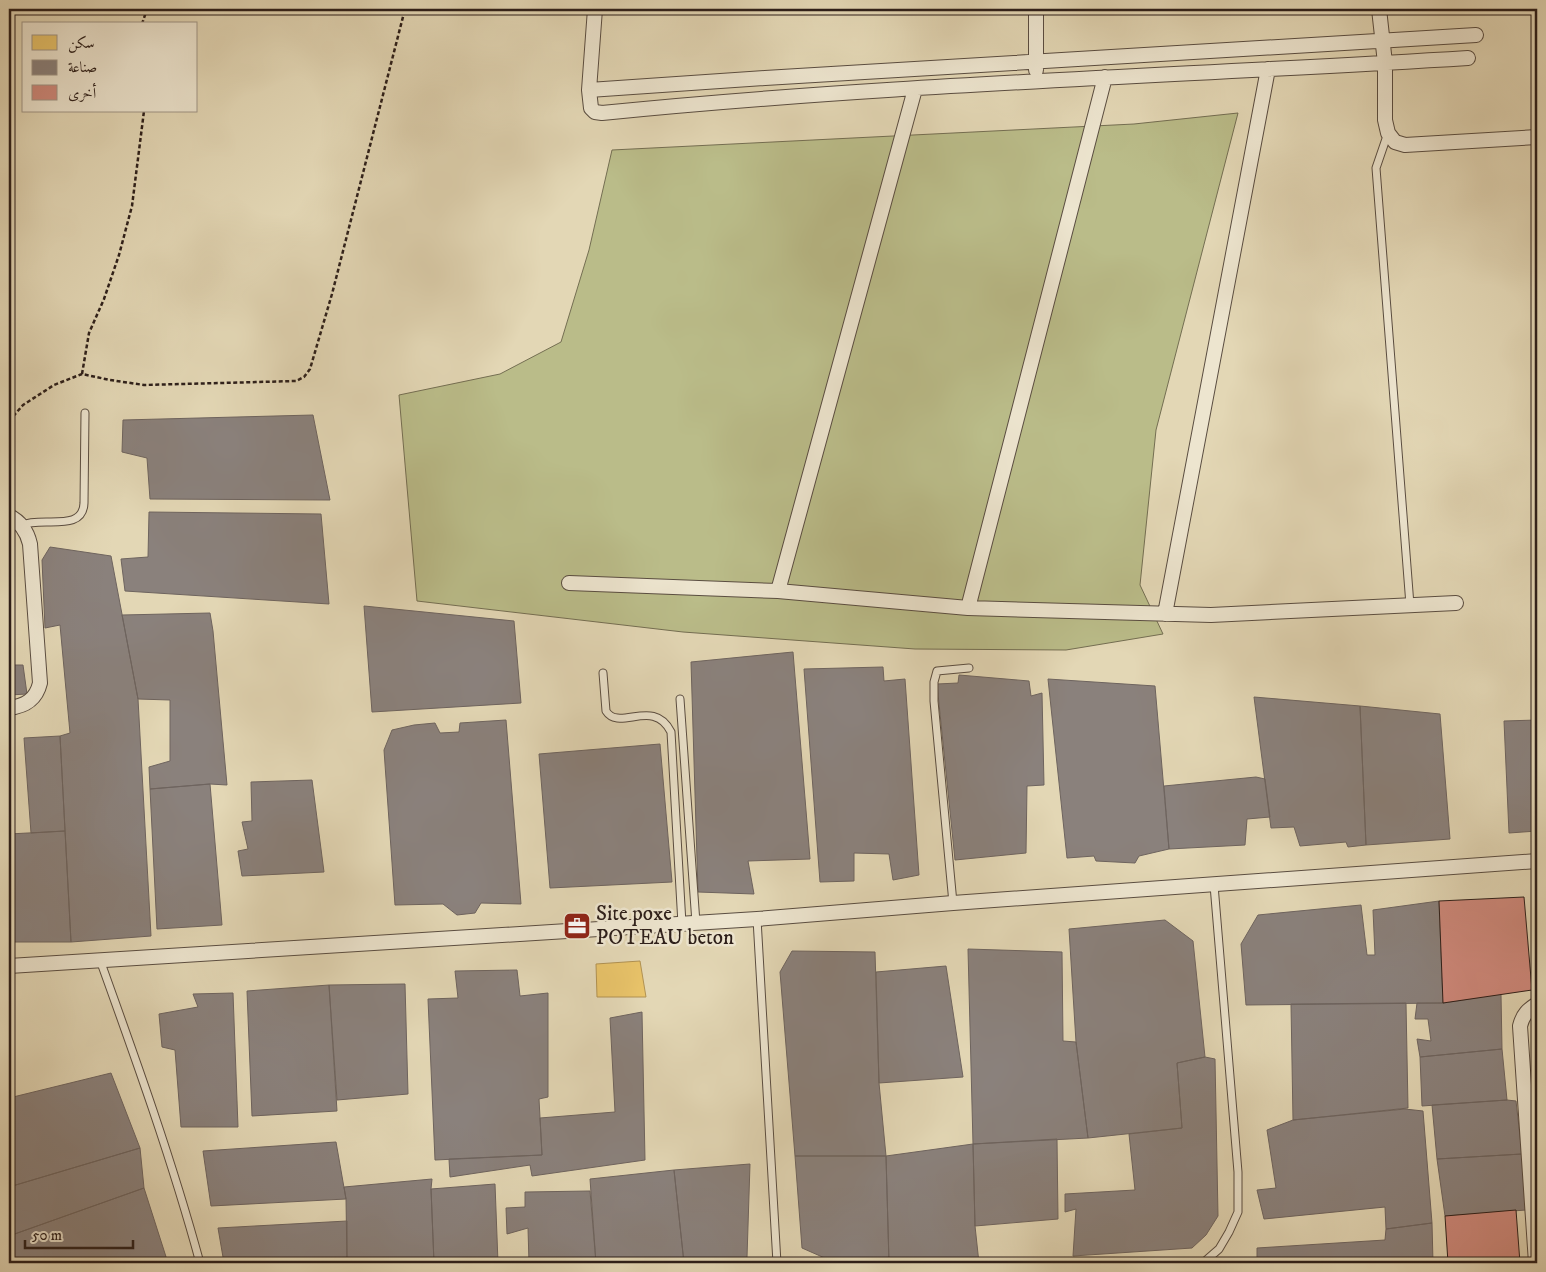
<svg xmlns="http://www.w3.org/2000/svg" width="1546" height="1272" font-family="'IM FELL DW Pica',Amiri,serif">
	<rect width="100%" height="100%" fill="#e3d7b5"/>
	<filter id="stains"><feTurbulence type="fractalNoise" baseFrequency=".004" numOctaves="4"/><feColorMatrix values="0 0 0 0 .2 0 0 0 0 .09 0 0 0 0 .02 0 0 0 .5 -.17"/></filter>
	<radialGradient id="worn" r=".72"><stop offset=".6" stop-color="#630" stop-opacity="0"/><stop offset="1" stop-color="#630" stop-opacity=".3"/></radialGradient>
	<path fill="#babc89" stroke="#746e52" d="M1238 113 1156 430 1140 585 1163 634 1066 650 915 649 683 632 417 601 399 395 500 374 561 342 589 250 612 150 1134 124Z"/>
	<path fill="#e9c46a" stroke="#b19252" d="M640 961 646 997H597L596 964Z"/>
	<path fill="#8a817c" stroke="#6e645f" d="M313 415 330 500 150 499 147 458 122 452 123 420Z
		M149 512 321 514 329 604 125 591 121 559 148 557Z
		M50 547 111 556 138 699 151 936 71 942 60 736 70 733 60 625 45 628 42 560Z
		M364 606 514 621 521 703 372 712Z
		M210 613 213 631 227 785 210 784 150 789 149 767 170 761V700L138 699 122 615Z
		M793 652 810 859 748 861 754 894 698 892 691 662Z
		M9 665H23L27 694 9 695Z
		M883 667 884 681 905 679 919 875 893 880 889 854 854 853V881L820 882 804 669Z
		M959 675 1029 681 1031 696 1042 693 1044 785 1027 786 1026 853 955 860 937 684 958 683Z
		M1048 679 1155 686 1169 849 1139 856 1135 863 1096 861 1094 856 1067 858Z
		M1254 697 1360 706 1366 845 1348 847 1346 842 1300 846 1294 827 1271 828Z
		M1360 706 1440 714 1450 839 1366 845Z
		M506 720 521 904 481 903 475 913 457 915 443 904 395 905 384 750 392 730 414 725 435 723 440 733 459 732 460 723Z
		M1537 720V831L1509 833 1504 721Z
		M60 736 65 831 31 833 24 738Z
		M660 744 672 882 550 888 539 754Z
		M1256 777 1265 779 1270 817 1247 819 1245 845 1169 849 1164 786Z
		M312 780 324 872 242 876 238 851 248 849 242 822 252 821 251 782Z
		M210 784 222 925 157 929 150 789Z
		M65 831 71 942H9V834Z
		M1439 901 1443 1003 1246 1005 1241 944 1258 915 1361 905 1367 955H1375L1373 910Z
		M1165 920 1193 941 1205 1057 1177 1063 1182 1128 1088 1138 1076 1042 1069 929Z
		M968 949 1062 952 1063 1041 1076 1042 1088 1138 973 1144Z
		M792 951 875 952 879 1083 886 1156H795L780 972Z
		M946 966 963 1077 879 1083 876 972Z
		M517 970 520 996 548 993V1097L539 1099 542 1155 435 1160 428 999 458 998 455 971Z
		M405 984 408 1094 337 1100 329 985Z
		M329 985 337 1111 252 1116 247 991Z
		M233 993 238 1127H181L175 1050 162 1047 159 1014 198 1007 193 994Z
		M1501 994 1502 1049 1420 1057 1417 1039 1431 1041 1428 1019H1415L1417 1003H1443Z
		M1406 1003 1408 1108 1293 1120 1291 1004Z
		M642 1012 645 1160 532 1176 530 1165 450 1177 449 1159 542 1155 540 1118 615 1112 610 1018Z
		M1502 1049 1507 1100 1422 1106 1420 1057Z
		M1205 1057 1215 1059 1218 1216 1206 1235 1192 1248 1073 1256 1076 1209 1065 1212V1194L1135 1190 1129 1134 1182 1128 1177 1063Z
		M111 1073 140 1148 9 1187V1098Z
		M1507 1100 1516 1101 1522 1154 1437 1159 1432 1105Z
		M1405 1109 1423 1111 1432 1223 1386 1229 1385 1207 1264 1219 1257 1190 1276 1188 1267 1130 1293 1120Z
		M1057 1139 1058 1219 975 1226 973 1144Z
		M336 1142 346 1199 211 1206 203 1151Z
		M973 1144 975 1226 979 1263H889L886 1156Z
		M140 1148 144 1188 9 1236V1187Z
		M1522 1154 1526 1210 1445 1216 1437 1159Z
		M795 1156H886L889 1263H827V1259L802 1248Z
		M750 1164 747 1257 742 1263H684L674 1170Z
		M674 1170 684 1263H596L590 1179Z
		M432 1179 431 1189 434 1263H347L346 1199 344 1187Z
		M495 1184 498 1263H434L431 1189Z
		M144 1188 168 1263H9V1236Z
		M590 1191 596 1263H529L528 1228 507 1234 506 1208 525 1207V1192Z
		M347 1221V1263H224L218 1228Z
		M1432 1223 1433 1263H1257V1248L1385 1240 1386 1229Z"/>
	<path fill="#cf897c" stroke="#2d1f1a" d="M1524 897 1532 990 1443 1003 1439 901Z
		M1516 1210 1520 1263H1448L1445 1216Z"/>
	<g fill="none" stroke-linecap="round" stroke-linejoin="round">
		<g stroke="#5a4d41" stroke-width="9">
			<path id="service" d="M1388 133 1376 168 1410 605
				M22 525C42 516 83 533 84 503L85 413
				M603 673 606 711C619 732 654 697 671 732L682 924
				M680 699 696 923
				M953 903 934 701V682L937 671 969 668
				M757 919 777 1263
				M100 960C136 1060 172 1160 200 1263
				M1203 1263 1219 1249 1229 1232 1238 1212V1172L1214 885"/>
		</g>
		<g stroke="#5a4d41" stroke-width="16">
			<path id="minor" d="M595 9 589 90 591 108 595 112 602 113C890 84 1179 76 1468 58
				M1379 9 1385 63V120L1388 133 1395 142 1405 145 1537 137
				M1036 70V9
				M589 90 765 78 1476 35
				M9 516C21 522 27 531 30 544L40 683C36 700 25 706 9 708
				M569 583 778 591 968 608 1211 615 1456 603
				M778 591 915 89
				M968 608 1105 77
				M1165 614 1268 69
				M9 966 757 919 953 903 1537 861
				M1536 1263 1520 1026C1523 1014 1528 1010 1537 1004"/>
		</g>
		<path stroke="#2d1f1a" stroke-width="2.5" stroke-dasharray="4 2.5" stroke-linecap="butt" d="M142 24 147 9
			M82 374 89 333 104 299 119 255 132 206 144 111
			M9 421 23 405 54 385 82 374 110 380 144 385 296 381 304 377 310 369 332 294 405 9"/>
		<use href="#service" stroke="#ede5cf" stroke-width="7"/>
		<use href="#minor" stroke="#ede5cf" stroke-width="14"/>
	</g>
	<defs>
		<g id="office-square" transform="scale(1.4375)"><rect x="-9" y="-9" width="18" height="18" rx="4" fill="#8f2418" stroke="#ede5cf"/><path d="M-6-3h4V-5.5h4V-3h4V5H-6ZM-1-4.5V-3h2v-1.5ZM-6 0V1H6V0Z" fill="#fff"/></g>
	</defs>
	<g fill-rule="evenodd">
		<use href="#office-square" x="577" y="926"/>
	</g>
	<g text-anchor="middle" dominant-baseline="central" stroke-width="5" stroke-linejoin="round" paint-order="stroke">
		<g font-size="21" fill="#2d1f1a" stroke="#ede5cf" text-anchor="start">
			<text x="596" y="914">Site poxe<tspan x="596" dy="24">POTEAU beton</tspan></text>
		</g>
	</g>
	<rect width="1546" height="1272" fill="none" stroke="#e3d7b5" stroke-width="30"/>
	<rect x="10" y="10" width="1526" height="1252" fill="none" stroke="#2d1f1a" stroke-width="2.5"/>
	<rect x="15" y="15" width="1516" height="1242" fill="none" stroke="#2d1f1a"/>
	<rect x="22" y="22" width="175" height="90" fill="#ede5cf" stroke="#a09687"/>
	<rect x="32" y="35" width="25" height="15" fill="#e9c46a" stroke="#a09687"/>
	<text x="68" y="48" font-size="15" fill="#2d1f1a">سكن</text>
	<rect x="32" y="60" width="25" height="15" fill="#8a817c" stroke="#a09687"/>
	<text x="68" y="72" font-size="15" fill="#2d1f1a">صناعة</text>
	<rect x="32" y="85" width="25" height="15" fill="#cf897c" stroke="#a09687"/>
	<text x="68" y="98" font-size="15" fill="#2d1f1a">أخرى</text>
	<path d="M25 1240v8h108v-8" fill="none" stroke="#2d1f1a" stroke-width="2.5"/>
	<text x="32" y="1240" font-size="15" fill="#2d1f1a" stroke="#ede5cf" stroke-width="4" paint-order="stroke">50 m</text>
	<rect width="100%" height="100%" filter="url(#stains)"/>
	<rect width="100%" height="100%" fill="url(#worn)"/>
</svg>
